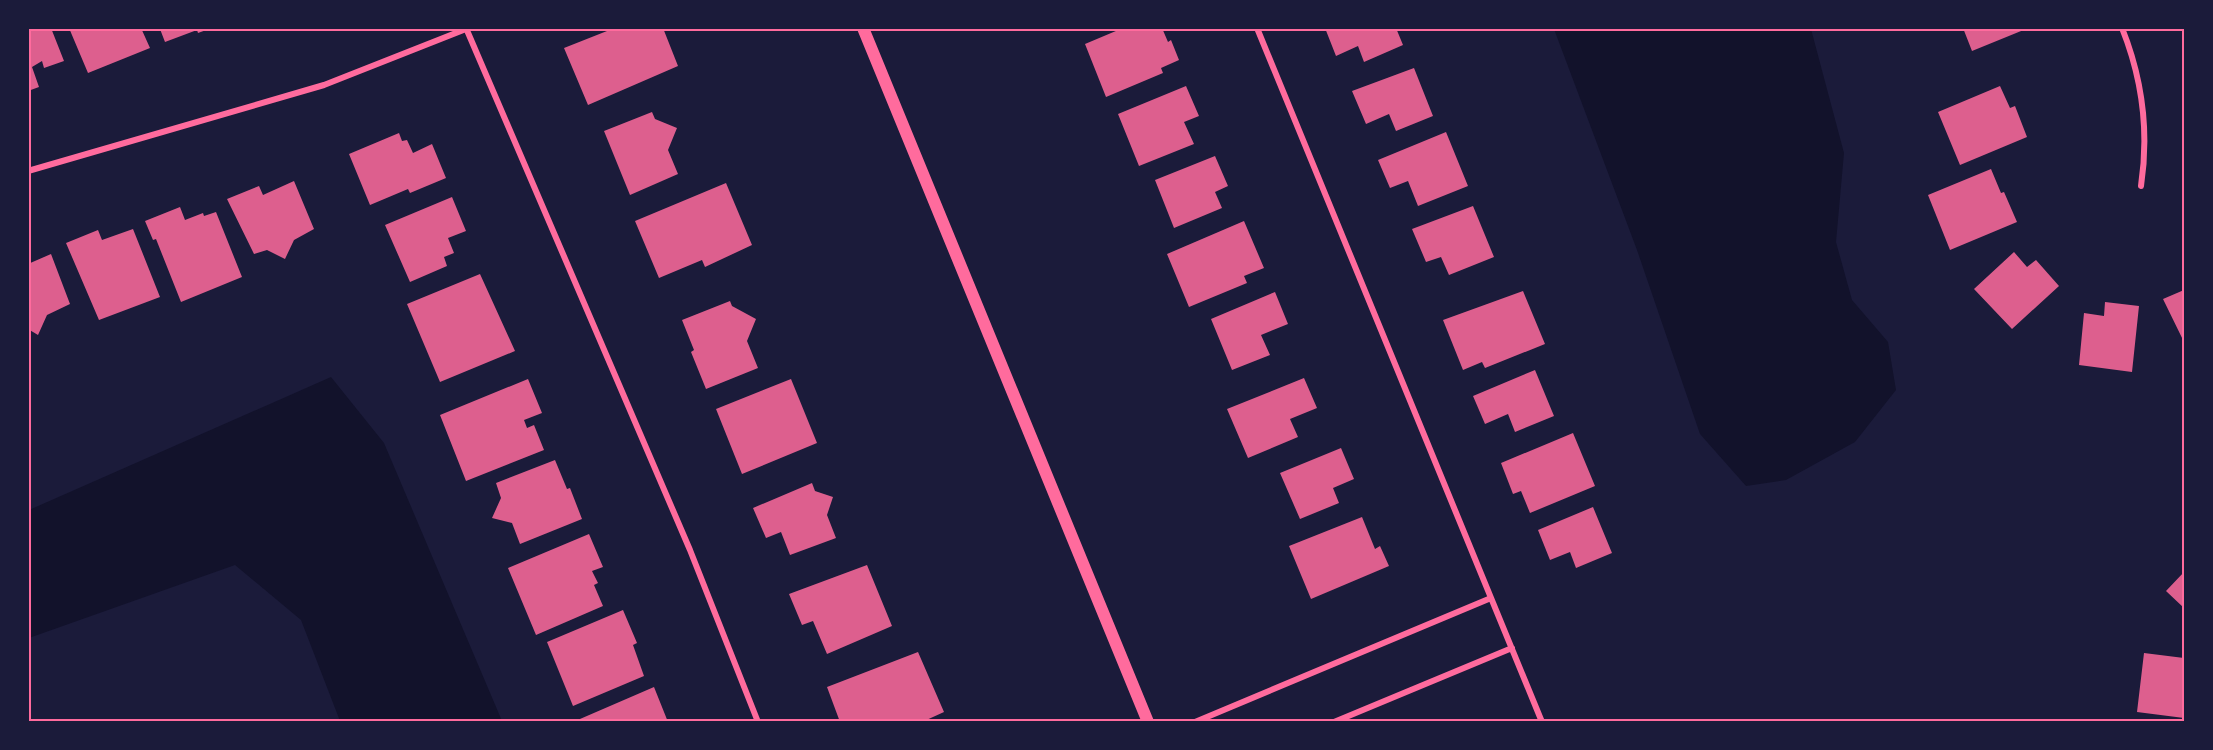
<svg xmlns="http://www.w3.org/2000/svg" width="2213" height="750" font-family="'Source Serif 4',serif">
	<rect width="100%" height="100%" fill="#1b1b3a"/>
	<path fill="#12122b" d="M1554 29H1811L1844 153 1836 242 1852 300 1888 342 1896 390 1855 442 1786 480 1746 486 1700 434 1637 250Z
		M331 377 384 443 502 721H340L301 620 235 565 29 638V510Z"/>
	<path fill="#dd5f8e" d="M28 28H51L64 61 44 68 42 61 32 67 39 87 28 91Z
		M69 28H141L150 48 88 73Z
		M606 28H663L678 66 588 105 564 48 607 31Z
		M1123 28H1162L1168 42 1171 40 1179 60 1161 68 1163 73 1106 97 1085 44Z
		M1325 28H1396L1403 45 1364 62 1358 46 1336 56Z
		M1963 28H2026V29L1972 51Z
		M160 29H209L198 33 197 30 165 42Z
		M1414 68 1433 116 1396 131 1389 114 1366 124 1352 91Z
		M1186 86 1199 116 1184 122 1194 144 1139 166 1118 114Z
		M2000 86 2010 108 2015 106 2027 137 1960 165 1938 112Z
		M652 112 655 119 677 128 668 150 678 174 630 195 604 131Z
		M1446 132 1468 186 1418 206 1408 181 1390 188 1378 160Z
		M399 133 402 141 407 140 413 153 432 144 446 178 410 193 408 189 370 205 349 154Z
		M1215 156 1228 186 1215 192 1222 208 1174 228 1155 180Z
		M1991 169 2001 193 2004 192 2017 222 1950 250 1928 195Z
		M294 181 314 229 294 240 285 259 267 250 254 254 227 199 259 186 263 195Z
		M726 183 752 245 705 267 702 260 659 278 635 221Z
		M452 197 466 231 448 238 454 253 444 257 447 266 410 282 385 225Z
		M1473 206 1494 257 1449 275 1441 257 1426 262 1412 229Z
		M180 207 185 220 203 213 204 216 216 212 242 277 181 302 156 239 153 240 145 221Z
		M1244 221 1264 268 1244 276 1247 283 1189 307 1167 254Z
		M133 229 160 297 99 320 66 243 98 230 102 240Z
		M2014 252 2027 267 2036 260 2059 286 2012 329 1974 289Z
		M51 254 70 304 47 315 38 335 28 329V264Z
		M480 274 515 351 440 382 407 304Z
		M2184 290V342L2163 299Z
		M1523 291 1545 344 1485 368 1482 362 1463 370 1443 320Z
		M1275 292 1288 324 1261 335 1270 355 1232 370 1211 319Z
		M730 301 732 306 756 319 747 341 758 368 706 389 691 352 694 350 682 320Z
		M2105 302 2139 306 2132 372 2079 365 2084 313 2104 316Z
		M1535 370 1554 416 1515 432 1508 414 1485 424 1473 396Z
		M1304 378 1317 408 1290 419 1298 437 1248 458 1227 409Z
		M528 379 542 413 524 420 527 428 534 425 544 450 466 481 440 415Z
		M791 379 817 443 742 474 716 409Z
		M1573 433 1595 486 1530 513 1521 491 1513 494 1501 463Z
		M1341 448 1354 479 1333 488 1339 503 1300 519 1280 473Z
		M555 460 567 489 570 488 582 519 520 544 512 523 492 518 501 498 496 483Z
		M812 483 815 491 833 497 827 515 836 538 790 555 781 532 766 538 753 508Z
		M1593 507 1612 553 1576 568 1570 552 1550 560 1538 530Z
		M1362 517 1375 549 1380 546 1389 566 1311 599 1289 546Z
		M589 534 603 567 592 571 598 583 594 585 603 606 536 635 508 568Z
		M867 565 892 626 827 654 813 621 802 625 789 594Z
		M2184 572V608L2166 591Z
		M623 610 637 643 633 645 644 676 573 706 547 642Z
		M918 652 944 712 922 722H840L827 687Z
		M2144 653 2184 658V718L2137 712Z
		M654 687 668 722H573Z"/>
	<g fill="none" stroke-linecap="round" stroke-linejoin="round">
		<path stroke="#ff6b9d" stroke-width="6" d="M466 28 690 550 758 722
			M1257 28 1542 722
			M2122 28C2142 78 2149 133 2141 186
			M28 171 324 85 466 29
			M1195 722 1491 598
			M1334 722 1512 648"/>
		<path stroke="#ff6b9d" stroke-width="12" d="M863 28 1148 722"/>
	</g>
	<rect width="2213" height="750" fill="none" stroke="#1b1b3a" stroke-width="60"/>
	<rect x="30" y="30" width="2153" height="690" fill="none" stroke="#ff6b9d" stroke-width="2"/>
</svg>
